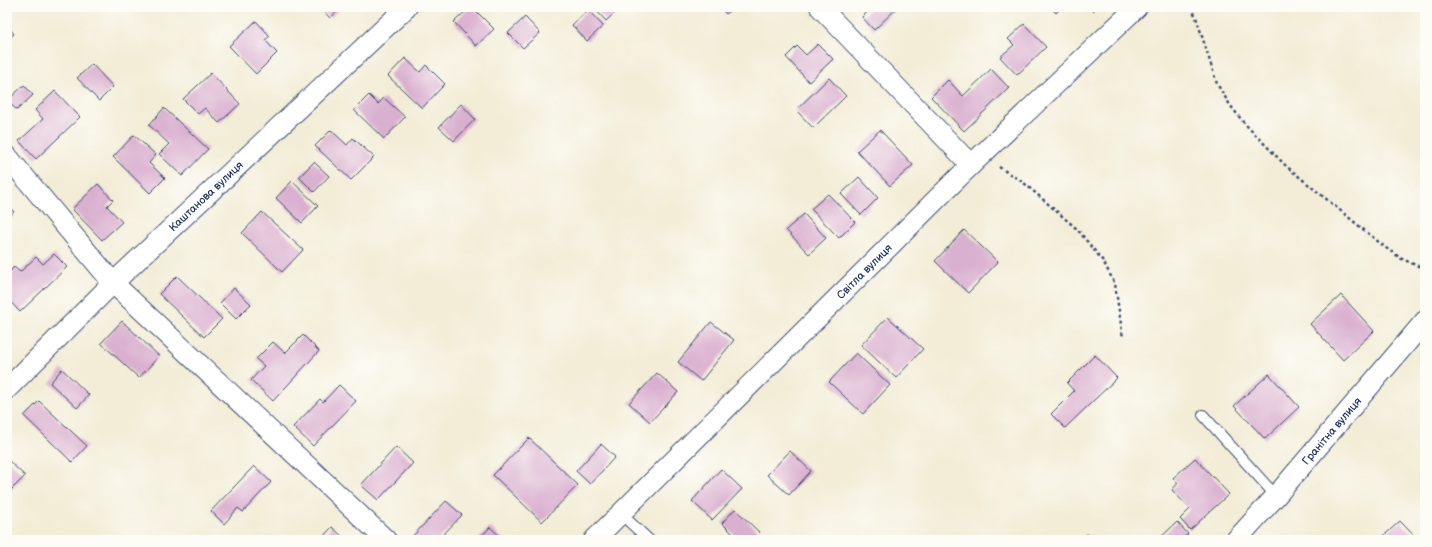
<svg xmlns="http://www.w3.org/2000/svg" width="1432" height="547" font-family="'Balsamiq Sans',sans-serif">
	<rect width="100%" height="100%" fill="#fdfcf7"/>
	<filter id="ink" filterUnits="userSpaceOnUse"><feTurbulence type="fractalNoise" baseFrequency=".025" numOctaves="2"/><feDisplacementMap in="SourceGraphic" scale="8" xChannelSelector="R" yChannelSelector="G"/><feConvolveMatrix kernelMatrix="1 2 1 2 8 2 1 2 1" color-interpolation-filters="sRGB"/></filter>
	<filter id="wash" filterUnits="userSpaceOnUse"><feTurbulence type="fractalNoise" baseFrequency=".012" numOctaves="4" result="noise"/><feDisplacementMap in="SourceGraphic" scale="16" xChannelSelector="R" yChannelSelector="G"/><feGaussianBlur stdDeviation="0.9" result="paint"/><feColorMatrix in="noise" values="0 0 0 0 0 0 0 0 0 0 0 0 0 0 0 0 0 1.4 0 .05"/><feComposite in="paint" operator="in"/></filter>
	<g filter="url(#wash)">
		<rect width="100%" height="100%" fill="#f3edd7"/>
		<g id="blocks">
			<path fill="#dab0d0" d="M320 7H342L330 18Z
				M470 7H472L494 29 476 46 454 22Z
				M593 7H621L606 21Z
				M720 7H734L726 14Z
				M873 7H898L874 30 862 17Z
				M1051 7H1062L1056 13Z
				M1089 7H1097L1093 11Z
				M588 10 603 26 587 41 572 25Z
				M525 17 540 33 523 48 508 33Z
				M256 21 270 36 265 40 277 53 256 74 229 46Z
				M1024 24 1046 47 1017 75 1000 57 1014 45 1008 39Z
				M7 25 14 34 7 40Z
				M818 44 833 59 809 82 786 57 797 46 806 55Z
				M405 58 420 72 426 65 445 84 422 108 388 76Z
				M92 64 113 87 99 101 77 78Z
				M991 69 1009 88 964 131 931 97 948 80 963 96Z
				M211 73 240 104 219 123 205 108 198 114 183 99Z
				M829 78 846 96 813 128 796 110Z
				M24 85 33 95 17 110 7 101Z
				M55 91 80 117 36 159 19 141 43 119 35 110Z
				M369 95 378 104 384 98 405 117 384 139 354 110Z
				M461 104 475 119 454 141 439 127Z
				M164 108 208 149 182 176 159 154 169 144 149 125Z
				M331 130 347 145 353 138 374 157 351 180 315 146Z
				M880 130 913 165 890 186 857 151Z
				M134 135 156 155 149 163 165 178 150 193 113 157Z
				M314 162 329 176 314 192 299 177Z
				M859 177 878 198 861 215 841 194Z
				M292 181 318 206 302 223 276 198Z
				M98 184 113 200 107 206 122 222 102 240 72 209Z
				M828 194 855 222 839 238 811 209Z
				M7 205 14 212 7 218Z
				M262 212 303 250 282 272 242 233Z
				M804 214 826 238 809 254 786 230Z
				M964 230 998 262 968 293 935 261Z
				M54 254 67 267 20 312 7 298V274L14 267 20 272 36 257 43 264Z
				M177 276 222 319 204 337 159 294Z
				M234 288 251 304 236 319 220 303Z
				M1341 295 1374 331 1343 360 1310 324Z
				M888 317 923 349 896 378 861 345Z
				M122 321 159 356 139 378 101 343Z
				M711 322 734 340 701 381 678 362Z
				M303 335 319 351 273 401 251 380 264 366 256 359 273 342 285 353Z
				M856 353 890 385 863 414 829 382Z
				M1095 355 1117 378 1065 428 1051 414 1074 391 1067 383Z
				M62 369 89 395 77 408 50 383Z
				M657 373 678 392 650 422 629 403Z
				M1269 374 1299 407 1265 439 1234 406Z
				M339 385 356 401 313 446 293 427 320 399 323 402Z
				M39 401 87 446 72 462 24 416Z
				M529 438 578 485 542 522 493 475Z
				M601 444 615 457 590 484 576 471Z
				M396 447 413 463 378 500 361 485Z
				M790 451 811 471 789 495 767 475Z
				M1195 458 1229 494 1190 530 1180 519 1190 509 1172 490 1178 483 1173 478Z
				M9 461 25 476 7 494V463Z
				M254 466 271 482 243 512 238 508 224 524 211 511Z
				M721 469 742 489 712 520 692 501Z
				M446 501 462 515 438 540H411L410 539Z
				M735 509 759 532 751 540H739L722 523Z
				M1400 521 1418 540H1379Z
				M1177 522 1188 534 1181 540H1158Z
				M332 527 346 540H320Z
				M490 527 504 540H478Z
				M1087 534 1092 540H1080Z"/>
		</g>
	</g>
	<g filter="url(#ink)">
		<use href="#blocks" fill-opacity="0" stroke="#3b4c70" stroke-width="1"/>
		<g fill="none" stroke-linecap="round" stroke-linejoin="round">
			<g stroke="#3b4c70" stroke-width="12">
				<path id="service" d="M1203 415 1276 496
					M621 514 649 540"/>
			</g>
			<g stroke="#3b4c70" stroke-width="22">
				<g id="minor">
					<path d="M820 7 971 165"/>
					<path d="M7 156 113 283 386 540"/>
					<path id="s1" d="M7 389 113 283 407 7"/>
					<path id="s2" d="M594 540 971 165 1137 7"/>
					<path id="s3" d="M1236 540 1276 496 1425 321"/>
				</g>
			</g>
			<path stroke="#3b4c70" stroke-width="2.5" stroke-dasharray="3 3" stroke-linecap="butt" d="M1191 7 1196 17 1217 84 1230 105 1244 123 1286 166 1386 248 1402 259 1425 269
				M999 167 1024 183 1077 229 1103 261 1115 284 1123 338"/>
			<use href="#service" stroke="#fff" stroke-width="10"/>
			<use href="#minor" stroke="#fff" stroke-width="20"/>
		</g>
	</g>
	<g text-anchor="middle" dominant-baseline="central" stroke-width="3" stroke-linejoin="round" paint-order="stroke">
		<g font-size="11" fill="#1b2f5e" stroke="#fdfcf7">
			<text stroke="none"><textPath href="#s1" startOffset="277">Каштанова вулиця</textPath></text>
			<text stroke="none"><textPath href="#s2" startOffset="381">Світла вулиця</textPath></text>
			<text stroke="none"><textPath href="#s3" startOffset="145">Гранітна вулиця</textPath></text>
		</g>
	</g>
	<rect width="1432" height="547" fill="none" stroke="#fdfcf7" stroke-width="24"/>
</svg>
